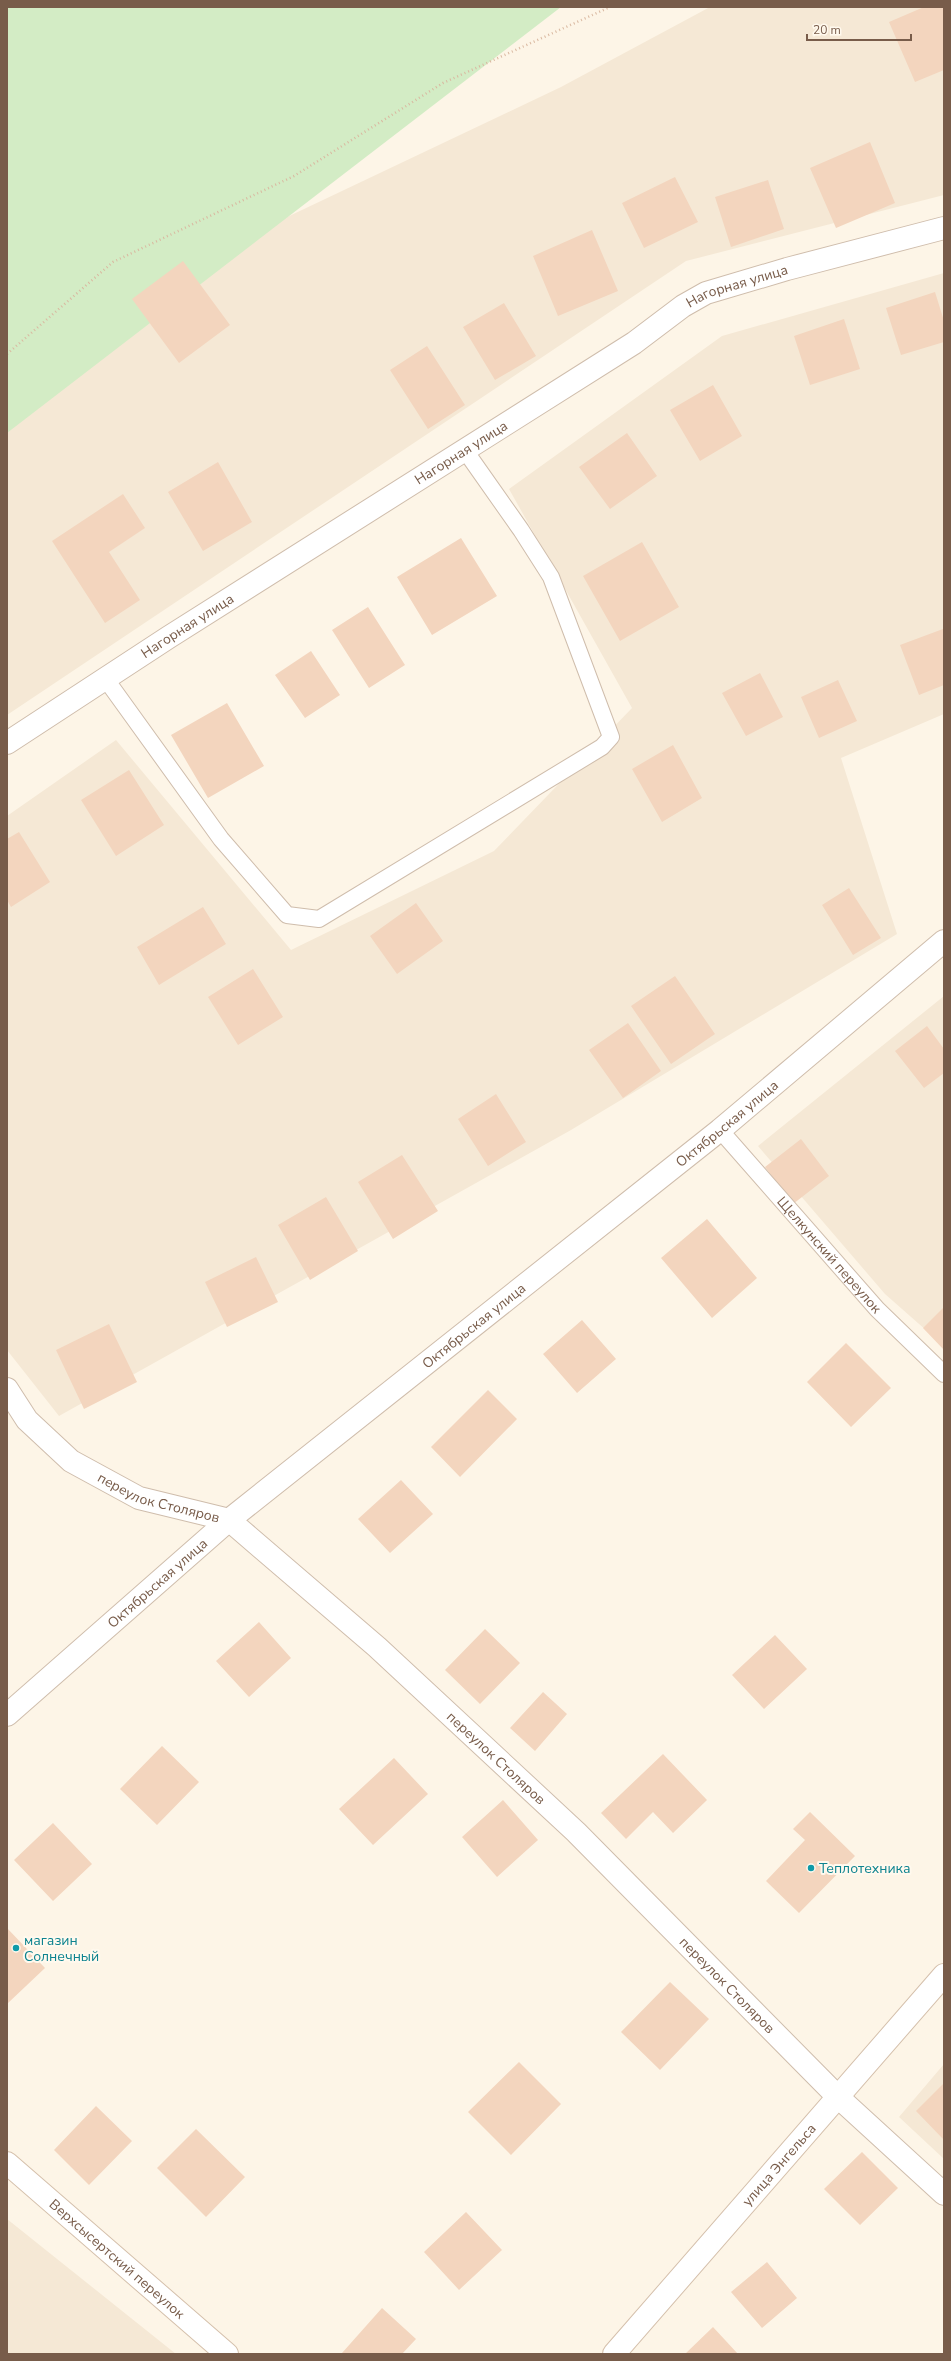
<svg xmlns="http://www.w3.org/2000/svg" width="951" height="2361" font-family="'Nunito Sans',sans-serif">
	<rect width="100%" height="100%" fill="#fdf5e7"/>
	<path fill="#f5e8d5" d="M710 7H944V195L686 261 7 715V392L100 306 561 87Z
		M944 273V714L841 758 897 934 571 1130 59 1416 7 1350V816L116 740 291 950 494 851 632 708 509 489 722 336Z
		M944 996V1346L885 1294 758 1146Z
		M944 2064V2159L899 2117Z
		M7 2219 176 2354H7Z"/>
	<path fill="#d3ecc5" d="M7 7H561L7 433Z"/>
	<path fill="#f3d5be" d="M924 7H944V70L915 82 889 22Z
		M870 142 895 203 836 228 810 168Z
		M675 177 698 222 644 248 622 203Z
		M768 180 784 229 731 247 715 197Z
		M592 230 618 291 558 316 533 256Z
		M183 261 230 325 179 363 132 299Z
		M935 292 944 321V342L901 355 886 308Z
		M504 303 536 356 495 380 463 327Z
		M844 319 860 369 810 385 794 336Z
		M427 346 465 405 428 429 390 370Z
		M713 385 742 436 700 461 670 410Z
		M627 433 657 476 610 509 579 467Z
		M218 462 252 522 203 551 168 492Z
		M123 494 145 528 109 552 140 600 105 623 52 541Z
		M461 538 497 596 432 635 397 577Z
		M642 542 679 607 620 641 583 576Z
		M368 607 405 665 369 688 332 630Z
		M943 629 944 685 919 695 900 645Z
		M311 651 340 695 305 718 275 675Z
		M760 673 783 717 746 736 722 693Z
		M838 680 857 721 819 738 801 697Z
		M227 703 264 766 208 798 171 735Z
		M673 745 702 798 662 822 632 769Z
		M129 770 164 825 116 856 81 800Z
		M19 832 50 882 11 907 7 900V839Z
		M849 888 881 938 853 955 822 905Z
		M416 903 443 941 397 974 370 936Z
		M203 907 226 944 159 985 137 947Z
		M253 969 283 1017 238 1045 208 997Z
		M675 976 715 1034 671 1064 631 1006Z
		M628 1023 661 1071 623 1098 589 1050Z
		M927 1026 944 1049V1073L924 1088 895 1051Z
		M496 1094 526 1142 488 1166 458 1119Z
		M801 1139 829 1176 793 1204 765 1167Z
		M402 1155 438 1211 393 1239 358 1182Z
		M326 1197 358 1251 310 1280 278 1225Z
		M707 1219 757 1278 712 1318 661 1258Z
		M256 1257 278 1302 227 1327 205 1282Z
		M944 1307V1350L923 1328Z
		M582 1320 616 1359 577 1393 543 1354Z
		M109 1324 137 1382 84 1409 56 1350Z
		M846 1343 891 1388 851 1427 807 1382Z
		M488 1390 517 1419 460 1477 431 1447Z
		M401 1480 433 1514 390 1553 358 1519Z
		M259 1622 291 1658 249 1697 216 1661Z
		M485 1629 520 1663 480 1704 445 1670Z
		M775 1635 807 1669 764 1709 732 1675Z
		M543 1692 567 1714 535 1751 510 1728Z
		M162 1746 199 1782 157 1825 120 1789Z
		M663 1754 707 1800 673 1833 653 1812 626 1839 601 1813Z
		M394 1758 428 1794 373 1845 339 1809Z
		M503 1800 538 1840 497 1877 462 1837Z
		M810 1812 855 1856 799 1913 766 1881 805 1840 793 1829Z
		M53 1823 92 1864 53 1901 14 1860Z
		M7 1928 45 1968 7 2004Z
		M670 1982 709 2019 660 2070 621 2032Z
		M519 2062 561 2104 511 2155 468 2112Z
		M944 2083V2140L916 2111Z
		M96 2106 132 2141 89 2185 54 2150Z
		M196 2129 245 2177 206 2217 157 2168Z
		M862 2152 898 2188 860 2225 824 2189Z
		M466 2212 502 2250 459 2290 424 2252Z
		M767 2262 797 2298 762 2328 731 2292Z
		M382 2308 416 2339 402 2354H343L342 2353Z
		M713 2327 738 2354H685Z"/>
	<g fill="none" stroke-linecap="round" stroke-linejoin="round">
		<g stroke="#cfbdac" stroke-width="18">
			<g id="lane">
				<path d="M105 678 221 839 287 915 319 919 602 747 611 737 551 577 521 530 464 449"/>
				<path id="s1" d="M720 1130 877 1309 944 1374"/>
			</g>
		</g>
		<g stroke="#cfbdac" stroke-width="24">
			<g id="street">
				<path id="s2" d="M7 743 169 637 634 343 683 306 706 293 787 269 944 228"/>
				<path id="s3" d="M7 1389 27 1420 71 1461 139 1498 229 1520 377 1647 576 1832 838 2097 944 2194"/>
				<path id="s4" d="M7 1715 229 1520 720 1130 944 941"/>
			</g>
		</g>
		<g stroke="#d5c0ac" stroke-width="24">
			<g id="secondary">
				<path id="s5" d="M7 2163 227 2354"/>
				<path id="s6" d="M614 2354 944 1975"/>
			</g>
		</g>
		<path stroke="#d9b8a0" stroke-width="2.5" stroke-dasharray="1 3" stroke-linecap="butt" d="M7 354 113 262 294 176 443 83 610 7"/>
		<use href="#lane" stroke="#fff" stroke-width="16"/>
		<use href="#street" stroke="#fff" stroke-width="22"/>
		<use href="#secondary" stroke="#fff" stroke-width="22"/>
	</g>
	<g fill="#0f9aa8" stroke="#fff9ee" stroke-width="1.5">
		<circle cx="811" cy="1868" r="4"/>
		<circle cx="16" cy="1948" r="4"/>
	</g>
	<g text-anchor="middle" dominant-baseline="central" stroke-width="4" stroke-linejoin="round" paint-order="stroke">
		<g font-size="14" fill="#785c4a" stroke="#fff9ee">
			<text stroke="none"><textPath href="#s2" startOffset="863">Нагорная улица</textPath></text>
			<text stroke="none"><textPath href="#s2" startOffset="539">Нагорная улица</textPath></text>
			<text stroke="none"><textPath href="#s2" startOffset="215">Нагорная улица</textPath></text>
			<text stroke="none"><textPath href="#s4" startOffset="932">Октябрьская улица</textPath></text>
			<text stroke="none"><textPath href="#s1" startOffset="166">Щелкунский переулок</textPath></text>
			<text stroke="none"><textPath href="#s4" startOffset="608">Октябрьская улица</textPath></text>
			<text stroke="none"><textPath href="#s3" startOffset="193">переулок Столяров</textPath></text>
			<text stroke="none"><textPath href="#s4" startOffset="200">Октябрьская улица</textPath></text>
			<text stroke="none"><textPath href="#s3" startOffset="625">переулок Столяров</textPath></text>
			<text stroke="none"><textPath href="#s3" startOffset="949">переулок Столяров</textPath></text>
			<text stroke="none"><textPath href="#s6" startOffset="251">улица Энгельса</textPath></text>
			<text stroke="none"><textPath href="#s5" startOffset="146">Верхсысертский переулок</textPath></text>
		</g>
		<g font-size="14" fill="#0d838f" stroke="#fff9ee" text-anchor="start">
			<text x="819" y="1868">Теплотехника</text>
			<text x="24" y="1940">магазин<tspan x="24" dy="16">Солнечный</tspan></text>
		</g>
	</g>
	<rect width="951" height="2361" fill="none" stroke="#785c4a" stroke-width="16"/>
	<path d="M807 34v6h104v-6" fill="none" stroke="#785c4a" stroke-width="2"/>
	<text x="813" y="34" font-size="12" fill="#785c4a" stroke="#fff9ee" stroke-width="3" paint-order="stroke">20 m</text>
</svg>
